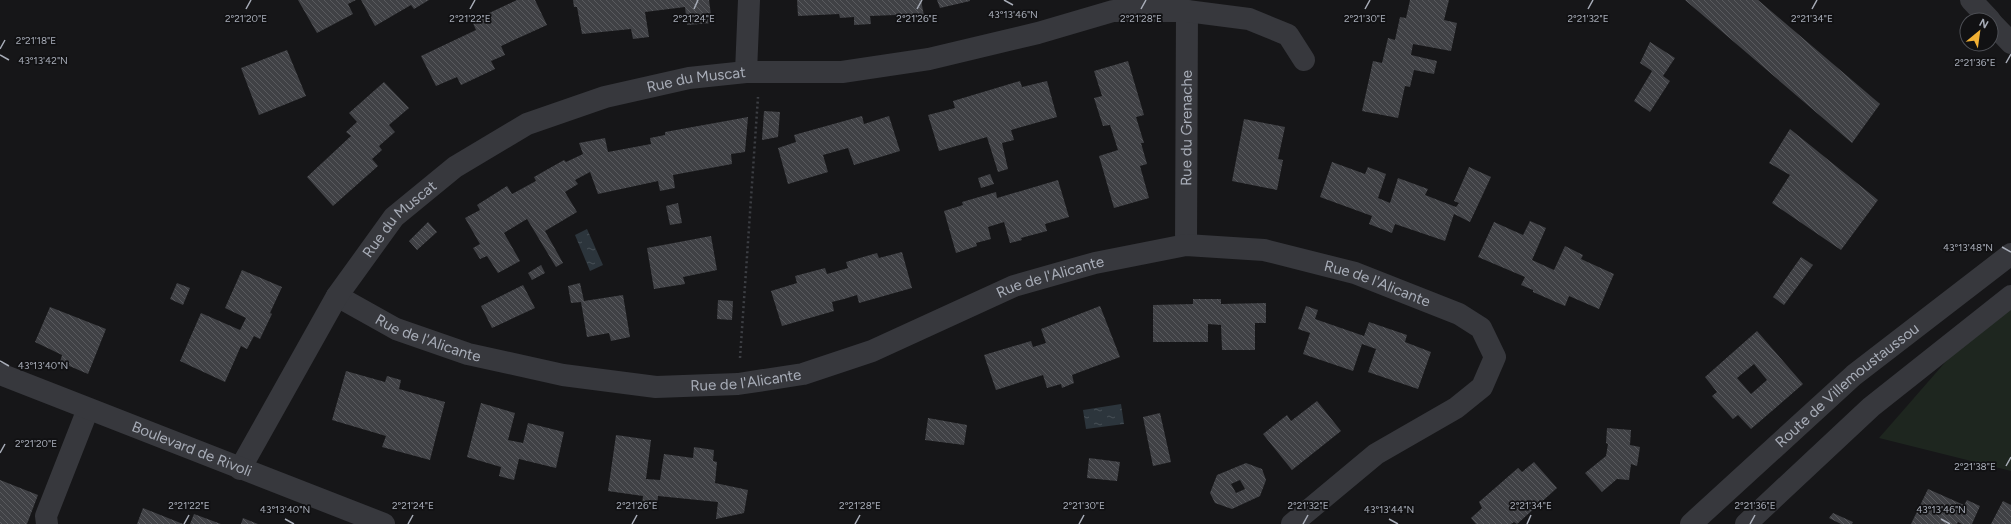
<svg xmlns="http://www.w3.org/2000/svg" width="2011" height="524" font-family="Figtree,sans-serif">
	<defs>
		<pattern id="water-ripples" width="26" height="14" patternUnits="userSpaceOnUse"><rect width="26" height="14" fill="#2c353c"/><path d="M2 4q2-2 4 0t4 0M15 11q2-2 4 0t4 0" fill="none" stroke="#485056"/></pattern>
		<pattern id="building-back-hatch" width="6" height="6" patternUnits="userSpaceOnUse"><rect width="6" height="6" fill="#404145"/><path d="M-1 5l2 2M0 0l6 6M5-1l2 2" fill="none" stroke="#595a5e"/></pattern>
	</defs>
	<rect width="100%" height="100%" fill="#161618"/>
	<path fill="#1e261f" d="M2011 287V471L1879 438Z"/>
	<path fill="url(#water-ripples)" d="M587 229 603 265 590 271 575 235Z
		M1121 404 1124 424 1086 429 1083 410Z"/>
	<path fill="url(#building-back-hatch)" fill-rule="evenodd" d="M298 0H356L348 4 353 14 317 33Z
		M361 0H429L414 9 411 5 375 26Z
		M517 0H535L547 25 501 46 505 55 491 61 495 69 461 85 457 77 436 86 421 56 476 30 472 21Z
		M573 0H709L712 23 687 25 685 7 645 12 649 37 633 39 631 29 582 34 577 7H574Z
		M797 0H921L924 16 896 18 895 15 870 16 871 24 854 25V17L840 18 839 14 798 16Z
		M937 0H970V1L940 8Z
		M1410 0H1449L1444 20 1457 23 1451 51 1413 44 1411 55 1437 61 1434 74 1414 70 1410 87 1405 86 1398 118 1362 111 1373 61 1382 63 1388 38 1395 40 1400 17 1406 18Z
		M1685 0H1758L1880 104 1852 143Z
		M1650 42 1675 58 1663 76 1670 81 1650 112 1634 101 1652 71 1640 63Z
		M287 50 306 96 259 115 241 68Z
		M1128 61 1144 115 1136 117 1144 143H1141L1147 164 1140 166 1149 198 1114 208 1099 156 1118 150 1110 125 1103 126 1094 98 1102 96 1094 71Z
		M1020 81 1022 87 1047 81 1057 117 1011 130 1014 140 1002 143 1008 169 998 172 987 137 939 151 928 115 955 108 953 101Z
		M384 82 409 108 389 125 395 132 379 146 382 150 372 159 378 166 333 206 307 177 351 136 346 132 357 122 349 113Z
		M764 111 780 112 778 137 762 140Z
		M862 116 864 124 889 116 900 151 854 165 848 148 823 155 828 172 788 184 778 148 796 142 794 135Z
		M748 117 745 152 731 154 732 164 673 175 675 188 660 191 658 181 598 194 590 172 575 180 578 184 565 192 577 212 545 231 563 263 556 267 527 219 504 233 520 261 498 273 487 256 480 259 473 248 480 244 465 218 480 210 477 205 507 186 512 194 536 181 534 177 564 160 566 162 583 154 579 143 605 138 608 152 651 144 650 138 665 135V132Z
		M1244 119 1285 127 1278 159 1283 160 1277 190 1232 181Z
		M1790 129 1878 200 1841 250 1772 203 1790 175 1769 163Z
		M1332 162 1365 174 1368 167 1386 174 1378 198 1390 203 1398 178 1428 189 1425 195 1456 207 1459 203 1454 201 1469 167 1491 177 1470 222 1454 214 1445 241 1395 224 1392 233 1369 224 1372 216 1320 197Z
		M990 174 994 184 981 188 978 178Z
		M1058 180 1069 217 1045 224 1047 231 1021 238 1022 240 1010 243 1004 222 988 227 991 239 976 243 977 246 956 253 944 211 963 205 962 202 996 192 997 198Z
		M678 203 682 223 670 225 666 206Z
		M1530 221 1546 228 1532 260 1554 270 1565 246 1583 255 1581 259 1614 274 1599 309 1569 296 1565 306 1533 292V290L1521 285 1525 277 1478 257 1494 222 1523 235Z
		M428 222 437 232 417 250 409 241Z
		M711 236 717 270 683 277 685 284 654 289 647 248Z
		M902 252 912 288 859 303 857 295 844 299 832 302 834 311 782 326 771 291 797 283 795 276 825 268 827 274 848 268 846 262 877 253 879 258Z
		M1801 257 1813 265 1784 305 1773 297Z
		M541 265 545 273 532 280 528 273Z
		M242 270 282 287 270 313 272 314 260 339 254 336 247 349 241 346 225 382 180 361 201 313 240 330 246 318 225 308Z
		M177 283 190 288 183 305 170 299Z
		M580 283 584 301 623 295 630 337 611 341 609 333 587 337 581 302 571 303 568 286Z
		M523 285 535 308 492 328 481 306Z
		M1193 299H1221V304L1266 303V323H1255V350H1222L1221 325 1208 324V342H1153V305L1193 304Z
		M718 300 733 301 732 320 717 319Z
		M1100 306 1120 357 1072 375 1074 383 1062 388 1061 384 1047 388 1043 375 996 390 984 355 1031 341 1033 347 1046 343 1041 329Z
		M1306 306 1318 310 1315 319 1364 336 1369 322 1407 335 1405 342 1431 352 1418 389 1368 372 1376 349 1362 344 1353 371 1303 354 1310 333 1298 329Z
		M50 307 106 329 88 374 60 362 62 355 35 342Z
		M1757 331 1803 384 1751 429 1738 415 1733 419 1712 396 1717 392 1705 377ZM1754 364 1767 380 1751 394 1737 378Z
		M346 371 385 382 387 376 401 380 399 389 445 402 430 460 382 447 386 436 332 420Z
		M1317 401 1341 431 1292 470 1263 434 1287 415 1291 421Z
		M481 403 515 413 508 440 523 443 528 423 564 432 556 468 519 459 514 480 499 476 501 467 467 457Z
		M1160 413 1171 462 1153 466 1143 417Z
		M928 418 967 425 964 445 925 440Z
		M1607 428 1631 430 1630 445 1640 447 1637 466 1631 464 1629 480 1617 479 1602 492 1585 473 1606 456 1608 444 1606 443Z
		M616 435 651 440 646 479 660 480 664 454 693 458 694 447 714 450 713 461 717 462 715 483 748 490 744 513 716 519 718 502 658 496 657 507 642 505 643 496 608 491Z
		M1089 458 1120 462 1117 481 1087 478Z
		M1534 462 1557 488 1517 524 1514 522 1511 524H1476L1471 518 1482 508 1479 502 1518 468 1522 472Z
		M1246 463 1262 469 1266 480 1260 496 1232 509 1215 503 1210 493 1217 475ZM1240 480 1245 489 1236 493 1231 484Z
		M0 480 38 495 27 524H0Z
		M1928 489 1964 505 1967 500 1980 506 1972 524H1962L1958 522 1957 524H1911Z
		M2003 501 2011 505V524H1991Z
		M143 508 183 524H137Z
		M1833 513 1853 522 1852 524H1841L1829 518Z
		M194 514 221 524H190Z
		M243 518 258 524H241Z"/>
	<g fill="none" stroke-linecap="round" stroke-linejoin="round">
		<path stroke="#3d3f44" stroke-width="2.5" stroke-dasharray="2 3" stroke-linecap="butt" d="M740 358 758 97"/>
		<g stroke="#37383d" stroke-width="22">
			<path d="M1971 0 1990 20"/>
			<path d="M1991 22 2011 43"/>
			<path d="M746 72 749 0"/>
			<path id="s1" d="M1186 245 1187 11"/>
			<path id="s2" d="M337 296 396 329 468 354 563 375 656 387 738 384 803 374 872 351 1014 286 1095 263 1186 245 1264 250 1355 273 1459 314 1481 328 1495 357 1482 387 1456 408 1376 454 1292 524"/>
			<path id="s3" d="M240 469 337 296 394 217 455 167 527 124 605 97 689 78 746 72H842L929 59 1038 33 1113 11H1187L1249 19 1288 35 1304 60"/>
			<path d="M47 524 46 516 88 409"/>
		</g>
		<g stroke="#37383d" stroke-width="22">
			<path id="s4" d="M0 374 384 524"/>
			<path id="s5" d="M1691 524 1854 375 2011 254"/>
			<path d="M1746 524 1871 407 2011 296"/>
		</g>
	</g>
	<path fill="none" stroke="#a8adb8" stroke-width="1.5" d="M1004 0 1013 5M246 9 251 0M470 9 475 0M694 9 698 0M917 9 922 0M1141 9 1146 0M1365 9 1370 0M1588 9 1593 0M1812 9 1817 0M0 49 5 40M0 55 9 60M2006 63 2011 54M2002 247 2011 252M0 361 9 366M0 453 5 444M2006 466 2011 457M285 519 294 524M1389 519 1398 524M1941 519 1950 524M184 524 189 515M408 524 413 515M632 524 637 515M855 524 860 515M1079 524 1084 515M1303 524 1308 515M1527 524 1531 515M1750 524 1755 515"/>
	<g text-anchor="middle" dominant-baseline="central" stroke-width="3.5" stroke-linejoin="round" paint-order="stroke">
		<g font-size="15" fill="#a8adb8" stroke="#111113">
			<text stroke="none"><textPath href="#s3" startOffset="634">Rue du Muscat</textPath></text>
			<text stroke="none"><textPath href="#s1" startOffset="117">Rue du Grenache</textPath></text>
			<text stroke="none"><textPath href="#s3" startOffset="298">Rue du Muscat</textPath></text>
			<text stroke="none"><textPath href="#s2" startOffset="749">Rue de l'Alicante</textPath></text>
			<text stroke="none"><textPath href="#s2" startOffset="1085">Rue de l'Alicante</textPath></text>
			<text stroke="none"><textPath href="#s2" startOffset="101">Rue de l'Alicante</textPath></text>
			<text stroke="none"><textPath href="#s2" startOffset="425">Rue de l'Alicante</textPath></text>
			<text stroke="none"><textPath href="#s5" startOffset="209">Route de Villemoustaussou</textPath></text>
			<text stroke="none"><textPath href="#s4" startOffset="206">Boulevard de Rivoli</textPath></text>
		</g>
	</g>
	<g font-size="10" text-anchor="middle" fill="#a8adb8" stroke="#111113" stroke-width="3.5" stroke-linejoin="round" paint-order="stroke">
		<text x="1013" y="18">43°13'46"N</text>
		<text x="246" y="22">2°21'20"E</text>
		<text x="470" y="22">2°21'22"E</text>
		<text x="694" y="22">2°21'24"E</text>
		<text x="917" y="22">2°21'26"E</text>
		<text x="1141" y="22">2°21'28"E</text>
		<text x="1365" y="22">2°21'30"E</text>
		<text x="1588" y="22">2°21'32"E</text>
		<text x="1812" y="22">2°21'34"E</text>
		<text x="36" y="44">2°21'18"E</text>
		<text x="43" y="64">43°13'42"N</text>
		<text x="1975" y="66">2°21'36"E</text>
		<text x="1968" y="251">43°13'48"N</text>
		<text x="43" y="369">43°13'40"N</text>
		<text x="36" y="447">2°21'20"E</text>
		<text x="1975" y="470">2°21'38"E</text>
		<text x="189" y="509">2°21'22"E</text>
		<text x="413" y="509">2°21'24"E</text>
		<text x="637" y="509">2°21'26"E</text>
		<text x="860" y="509">2°21'28"E</text>
		<text x="1084" y="509">2°21'30"E</text>
		<text x="1308" y="509">2°21'32"E</text>
		<text x="1531" y="509">2°21'34"E</text>
		<text x="1755" y="509">2°21'36"E</text>
		<text x="285" y="513">43°13'40"N</text>
		<text x="1389" y="513">43°13'44"N</text>
		<text x="1941" y="513">43°13'46"N</text>
	</g>
	<g transform="translate(1979 32) rotate(29)"><circle r="19" fill="#111113" stroke="#4d4f55"/>
	<path d="M0-3L7 15L0 10L-7 15Z" fill="#f2b134"/>
	<text y="-6" font-size="11" font-weight="bold" text-anchor="middle" fill="#a8adb8">N</text>
	</g>
</svg>
